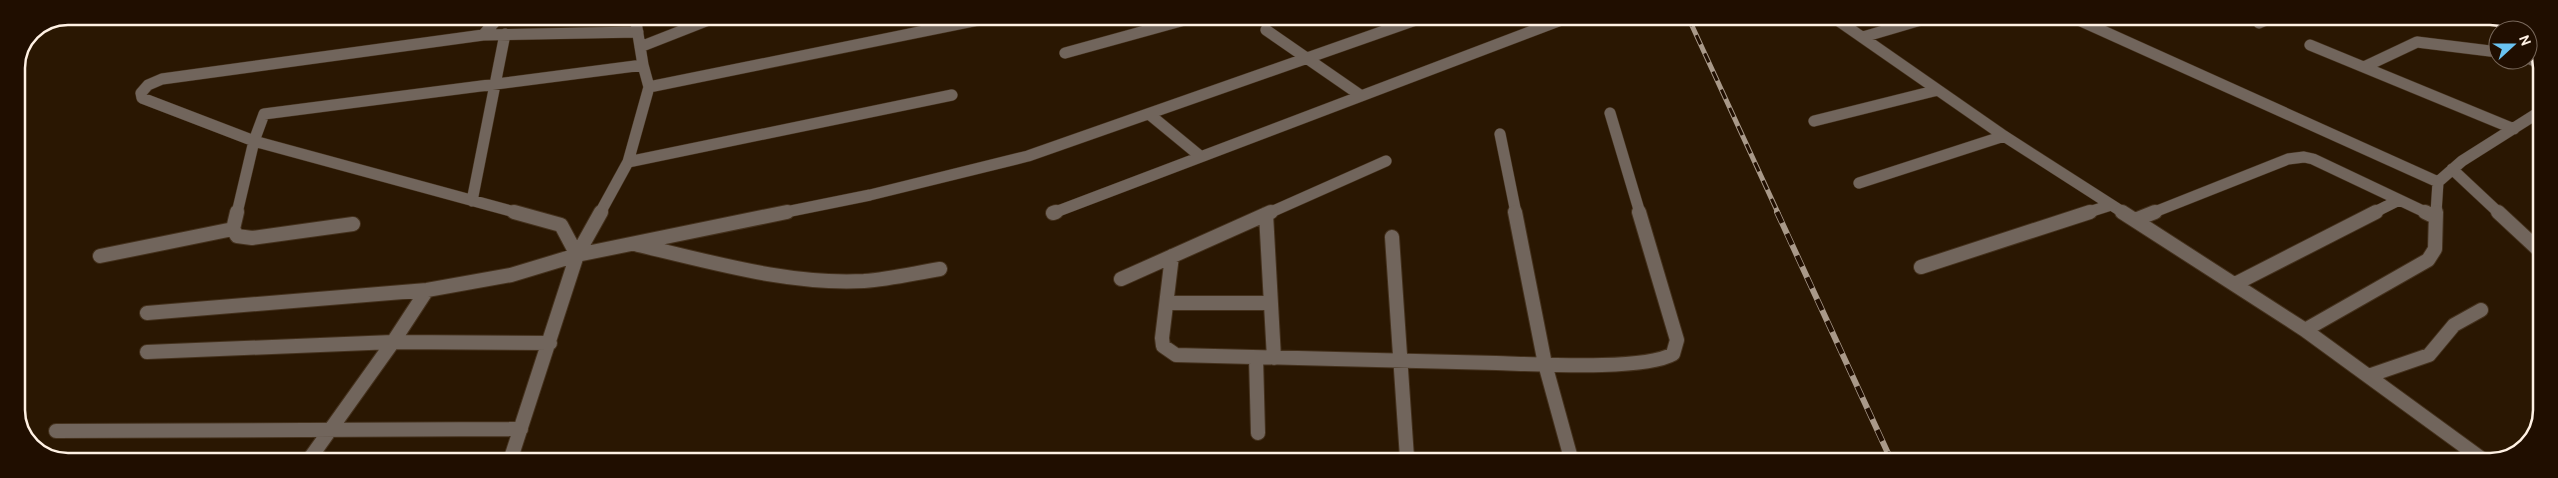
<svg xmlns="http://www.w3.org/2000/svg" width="2558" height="478" font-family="Cabin,sans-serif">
	<rect width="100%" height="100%" fill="#2a1702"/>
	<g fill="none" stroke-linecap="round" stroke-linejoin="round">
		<g stroke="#44311d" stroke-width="12">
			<path id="minor-far1" d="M635 16 643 65
				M1833 17 2004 136 2124 213
				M2072 17 2438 182
				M2259 23 2273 17
				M1266 30 1360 95
				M483 35 500 16
				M1863 37 1931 17
				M2310 45 2514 129
				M640 47 719 16
				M1065 53 1199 16
				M2528 58 2541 64
				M2364 67 2417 42 2498 52
				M1610 113 1640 213
				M1149 114 1200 156
				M1814 121 1938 90
				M1500 134 1516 213
				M628 162 952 95
				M2452 169 2499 213
				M1859 183 2004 136
				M472 201 505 34
				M237 213 254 141 142 98 141 93 148 85 162 79 483 35 638 32
				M518 213 254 141 264 114 643 65 649 87 998 16
				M600 213 628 162 649 87
				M781 213 870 195 1028 156 1424 17
				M1053 213 1569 17
				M1269 213 1386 161
				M2086 213 2111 205
				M2152 213 2288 159 2304 157 2313 159 2427 213
				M2373 213 2399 200
				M2436 213 2438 182 2462 161 2541 111"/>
		</g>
		<g stroke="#44311d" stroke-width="16">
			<path id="minor" d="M237 212 233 229 237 236 252 238 353 224
				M1515 212 1545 364 1572 462
				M2122 212 2305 330 2486 462
				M2425 212 2435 217
				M2498 212 2541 252
				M1053 213 1056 212
				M1266 214 1274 358
				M2135 220 2155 212
				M1392 237 1407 458
				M638 245C712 262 788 285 864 281 890 279 915 273 940 269
				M577 255 601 212
				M100 256 233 229
				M1172 256 1162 338 1163 346 1176 355C1283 358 1389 360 1496 363 1534 364 1643 371 1673 354L1677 340 1639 212
				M1921 267 2090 212
				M1121 279 1271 212
				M2235 284 2376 212
				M1167 303H1270
				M147 313 427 290 511 275 577 255 787 212
				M2305 330 2428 260 2435 249 2436 212
				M147 352 393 342 550 343
				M1256 358 1258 433
				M2368 376 2429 355 2454 325 2481 310
				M56 431 521 429
				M308 461 393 342 427 290
				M510 461 577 255 561 225 514 212"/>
		</g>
		<use href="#minor-far1" stroke="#71655c" stroke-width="11"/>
		<use href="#minor" stroke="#71655c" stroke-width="14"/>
		<g stroke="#a99989" stroke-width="5">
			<path id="rail-far1" d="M1688 17 1778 213"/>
		</g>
		<g stroke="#a99989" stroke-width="6">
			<path id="rail" d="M1777 212 1892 462"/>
		</g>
		<use href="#rail-far1" stroke="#200e00" stroke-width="3" stroke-dasharray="10" stroke-linecap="butt"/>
		<use href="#rail" stroke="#200e00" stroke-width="4.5" stroke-dasharray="12" stroke-linecap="butt"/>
	</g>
	<path d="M0 0H2558V478H0ZM68 25H2490A43 43 0 0 1 2533 68V410A43 43 0 0 1 2490 453H68A43 43 0 0 1 25 410V68A43 43 0 0 1 68 25Z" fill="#200e00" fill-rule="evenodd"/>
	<path fill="none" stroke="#fff1e4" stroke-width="2.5" d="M68 25H2490A43 43 0 0 1 2533 68V410A43 43 0 0 1 2490 453H68A43 43 0 0 1 25 410V68A43 43 0 0 1 68 25Z"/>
	<g transform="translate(2513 45) rotate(69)"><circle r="24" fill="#200e00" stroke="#79695b"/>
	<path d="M0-4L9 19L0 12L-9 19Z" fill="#6ac3f1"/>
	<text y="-8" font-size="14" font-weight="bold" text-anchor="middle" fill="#fff1e4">N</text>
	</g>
</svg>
